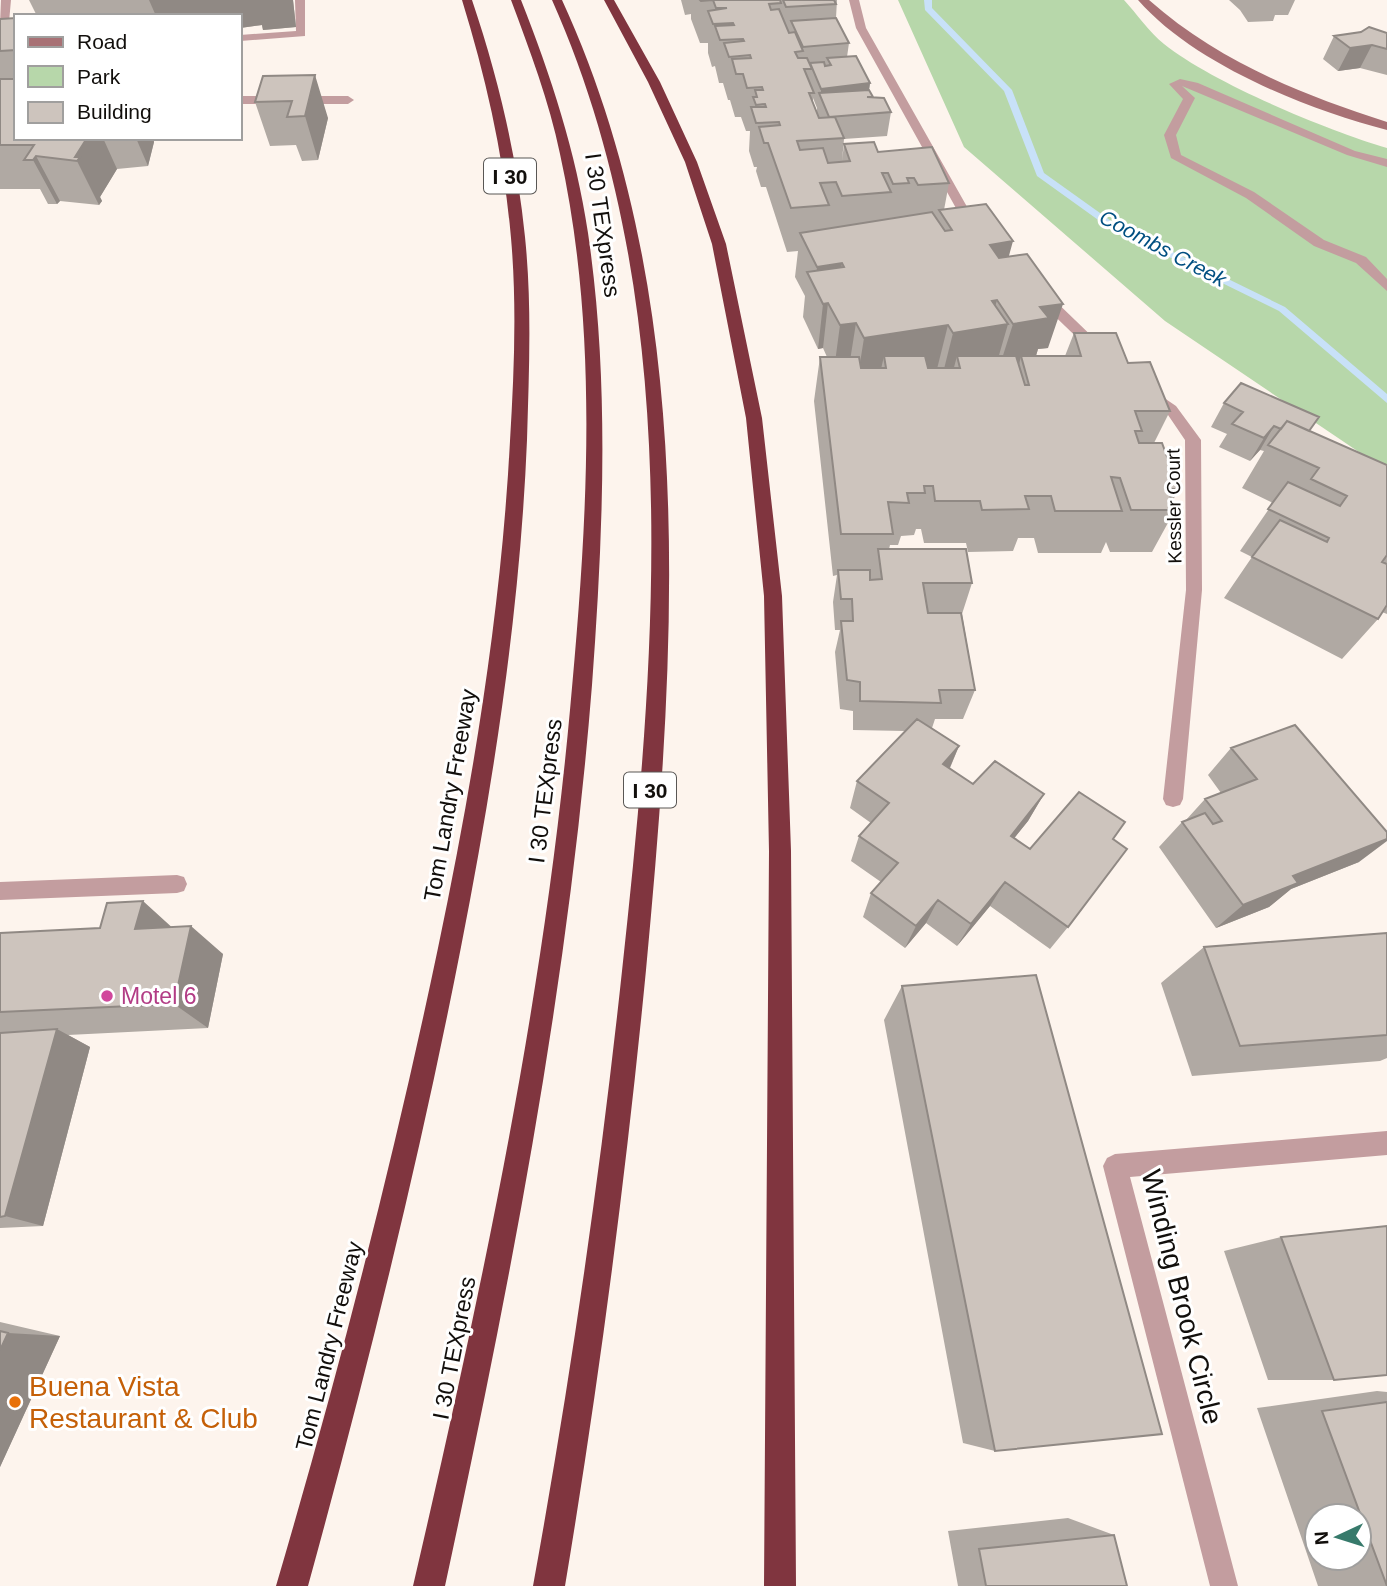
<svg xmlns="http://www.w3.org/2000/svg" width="1387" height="1586" font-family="Helvetica,sans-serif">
	<rect width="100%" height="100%" fill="#fdf4ed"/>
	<path fill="#b7d7aa" d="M898 0H1124C1137 14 1149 32 1164 44 1213 83 1326 130 1387 148V471L1165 321 964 147Z"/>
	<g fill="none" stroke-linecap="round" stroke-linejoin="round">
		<path fill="#c8e1f8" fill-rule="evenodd" d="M924 0H932V8L1012 90 1044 173 1114 223 1285 307 1387 394V403L1279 311 1108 227 1037 176 1004 91 925 10Z"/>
		<path fill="#c39d9f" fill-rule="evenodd" d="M1 0H11L9 22 16 32V43L0 24Z
			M295 0H305V36L240 41V35L296 31Z
			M849 0H859L866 28 979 228 977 231 967 228 856 28Z
			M1180 79 1198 83 1355 151 1387 159V167L1347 155 1182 86 1195 98 1176 135 1181 155 1254 192 1324 240 1366 257 1387 279V291L1356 263 1314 246 1246 198 1171 158 1164 135 1183 99 1169 84Z
			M1037 293H1047L1103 347V353H1093L1037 299Z
			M1148 387 1176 406 1201 440 1202 590 1183 799 1180 805 1173 807 1166 805 1163 799 1186 590 1185 440 1166 412 1143 395 1141 392Z
			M177 875 184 877 187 884 184 891 177 893 0 900V882Z
			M1387 1131V1155L1130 1177 1238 1586H1210L1103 1166 1107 1158 1115 1154Z"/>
		<path fill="#c39d9f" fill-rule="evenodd" d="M240 96H348L354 100 348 104H240Z"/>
		<path fill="#a87175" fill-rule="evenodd" d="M1138 0H1149C1218 61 1300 94 1387 122V130C1306 109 1194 64 1138 0Z"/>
		<path fill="#80353f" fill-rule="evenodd" d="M462 0H472C498 77 517 156 525 237 532 305 529 372 527 440 520 611 494 779 461 947 419 1162 366 1375 308 1586H276C338 1375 393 1163 438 948 473 781 501 612 510 441 514 374 517 306 511 238 504 157 486 78 462 0Z
			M511 0H521C551 76 576 152 588 233 610 382 603 535 592 685 568 989 509 1288 445 1586H413C480 1297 543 1006 570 710 587 526 600 336 560 154 549 101 530 51 511 0Z
			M552 0H562C700 300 676 649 646 970 626 1176 599 1382 565 1586H533C570 1382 600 1177 622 971 657 651 686 301 552 0Z
			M604 0H614L660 82 697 162 726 244 762 418 782 596 791 851 796 1586H764L769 851 764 596 746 418 712 244 685 162 648 82Z"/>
	</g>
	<path fill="#b0a9a3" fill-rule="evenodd" d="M29 0H293L296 27 263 30 262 25 240 28V16H37Z
		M681 0H837L836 18 849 43 847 57 870 83 869 90 873 97 891 112 887 136 844 139 842 161 844 144 878 152 949 183 944 210 1009 256 1048 348 1038 349 1036 356H1065L1074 333 1128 363 1170 411 1154 443 1179 489 1172 502 1175 510 1152 552H1110L1106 542 1101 553H1038L1034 538H1018L1013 551 968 552 966 543H924L921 529H916L914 535 901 536 898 545H890L889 549 972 583 962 614 975 690 963 719H935L932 728 959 746 950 768 973 784 1044 794 1028 821 1014 838 1030 849 1113 839 1068 927 1050 949 990 906 957 946 926 923 905 948 863 917 871 893 881 882 851 861 859 836 871 823 850 808 857 781 905 731 853 730V711L840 709 835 652 840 630H835L833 602 837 575 833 576 814 401 820 357H827L823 348 818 349 803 317 805 296 795 277 798 251 787 252 766 187H761L756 171 757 167H754L749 151 750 131H746L741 117H735L730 100H728L723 83H719L715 66 712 67 708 53V43H700L691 19V14L685 15ZM813 98 817 108V112L813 103Z
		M1229 0H1295L1288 15H1275L1273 21 1248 22 1240 10Z
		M16 18V138H153L154 142 148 166 117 169 100 197 102 201 99 205 60 201 57 204H48L40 189H0V19Z
		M1387 33V75L1360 68 1338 71 1323 59 1334 36Z
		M263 76 328 118 318 160 302 161 296 145 270 146 255 102Z
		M1224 403 1310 431 1387 465V614L1382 612 1378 619 1342 659 1224 598 1252 557 1240 551 1273 503 1242 488 1264 451 1260 450 1250 461 1219 447 1227 434 1211 427Z
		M1231 748 1359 862 1291 889 1269 907 1216 928 1159 847 1182 822 1186 820 1205 799 1221 793 1208 775Z
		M172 927 223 954 208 1028 68 1035 90 1047 43 1226 0 1228V933Z
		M1387 933V1058L1380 1061 1192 1076 1161 983 1204 947Z
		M902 986 995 1451 963 1443 884 1020Z
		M1281 1237 1334 1380H1268L1224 1251Z
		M0 1322 60 1336 0 1467Z
		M1377 1391 1387 1392V1586H1318L1257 1408ZM1317 1516H1359V1558H1317Z
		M1068 1518 1114 1535 1127 1586H958L948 1531Z"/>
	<path fill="#908984" d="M149 0H293L296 27 263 30 262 25 240 28V16H156Z
		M1372 45 1360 68 1338 71 1350 48Z
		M315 75 328 118 318 160 305 116Z
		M870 83 868 97H821V89Z
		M87 138H103L117 169 100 197 102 201 99 205 75 157Z
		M136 138H153L154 142 148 166Z
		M36 156 60 201 57 204 33 160Z
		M1013 241 1001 285 990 245Z
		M842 263 836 308 828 303 823 348 818 349 823 304 815 288 817 267Z
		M997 300 989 327 1008 324 995 369 960 368 957 356 952 375 942 377 953 333 992 301Z
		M1063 304 1048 348 1038 349 1034 362 1021 356 1019 365 999 368 1013 324 1040 307Z
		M856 323 849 367 834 370 840 325Z
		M948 325 937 369 886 368 884 356 879 378 857 382 864 338Z
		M1274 426 1260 450 1250 461 1264 438Z
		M959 746 947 774 943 764Z
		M1044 794 1028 821 996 861 1011 836Z
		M1387 839V841L1359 862 1291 889 1269 907 1216 928 1243 905 1293 876Z
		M1005 882 990 906 957 946 971 924Z
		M938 900 926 923 905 948 916 926Z
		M143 901 176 931 135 929Z
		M191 926 223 954 208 1028 174 1004Z
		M57 1029 90 1047 43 1226 5 1216Z
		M8 1333 60 1336 0 1467V1350Z"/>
	<path fill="#cdc4bd" stroke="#908984" stroke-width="2" d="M700 0H780L781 3 769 4 771 10 779 9 789 33 795 32 803 51 795 52 798 58H807L812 69H804L814 93H809L819 118 835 117 844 138 797 141 800 150 823 148 828 163 850 161 844 144 874 142 878 152 932 147 949 183 918 185 914 178H907L909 183 893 184 888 173H882L891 192 842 196 836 182 820 183 829 205 791 208 768 143H764L759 127 780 125 779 122 756 123 751 107H766L765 104 756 105 753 97H757L755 90H763L762 87 747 88 743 74H736L732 59 751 58 750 55 729 57 724 43 744 41 743 39 720 40 715 26 734 25 733 23 713 24 708 11 727 8H716L713 0 701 1Z
		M783 0H834L836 4 786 7Z
		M101 14 100 16H65Z
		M16 18V50L0 51V19Z
		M836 18 849 43 803 47 791 21Z
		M1369 27 1387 33V49L1372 45 1350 48 1334 36 1361 32Z
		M856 56 870 83 821 89 810 63 824 62 825 66 831 65 827 58Z
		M315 75 305 116 287 117 292 101 255 102 263 76Z
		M0 79H16V138H87L75 157H80L77 161 36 156 33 160H24L34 145H0Z
		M869 90 873 97H867L884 98 891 112 829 117 819 93Z
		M986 204 1013 241 990 245 999 258 1027 254 1063 304 1040 307 1049 318 1013 324 997 300 992 301 1008 324 953 333 948 325 864 338 856 323 840 325 828 303 823 304 807 272 844 267 842 263 817 267 800 233 932 212 945 231 952 230 939 210Z
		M1074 333H1116L1128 363 1150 362 1170 411H1135L1142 431H1135L1139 443H1162L1179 489H1168L1175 510H1131L1120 478 1111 477 1122 511H1055L1051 496H1025L1029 509 982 510 980 501H935L933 486H924L925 493H907L909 503 888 502 893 534H841L820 357H859L861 368H886L884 356H925L928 368H960L957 356H1016L1025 385H1029L1021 356H1081Z
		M1241 383 1319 417 1309 431 1287 421 1281 429 1274 426 1264 438 1232 424 1243 412 1224 403Z
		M1287 421 1387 465V555L1382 562 1387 564V605L1378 619 1252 557 1280 520 1327 542 1329 538 1268 509 1288 482 1340 506 1347 496 1311 479 1319 468 1268 445Z
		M878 549H966L972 583H923L928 613H961L975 690H939L941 703 860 701V682L847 680 841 621H853L852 599H841L838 570H870V580L882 579Z
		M917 719 959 746 943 764 973 784 995 761 1044 794 1011 836 1030 849 1079 792 1125 822 1113 839 1127 849 1068 927 1005 882 971 924 938 900 916 926 871 893 898 863 859 836 889 803 857 781Z
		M1295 725 1387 832V839L1293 876 1298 883 1243 905 1182 822 1205 813 1213 824 1222 821 1205 799 1257 779 1231 748Z
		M143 901 135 929 191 926 174 1004 0 1012V933L100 928 107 903Z
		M1387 933V1035L1240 1046 1204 947Z
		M1036 975 1162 1434 995 1451 902 986Z
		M57 1029 5 1216 0 1217V1033Z
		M1387 1226V1375L1334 1380 1281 1237Z
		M0 1331 8 1333 0 1350Z
		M1387 1402V1586L1322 1411Z
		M1114 1535 1127 1586H986L979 1549Z"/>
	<circle fill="#d1479c" stroke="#fff" stroke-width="2.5" cx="107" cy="996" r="7"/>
	<circle fill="#e8710a" stroke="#fff" stroke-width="2.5" cx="15" cy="1402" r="7"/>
	<g text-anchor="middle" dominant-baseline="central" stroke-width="6" stroke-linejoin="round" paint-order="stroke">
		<g font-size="19" fill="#120f0c" stroke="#fff">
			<text transform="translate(1174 506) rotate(-91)">Kessler Court</text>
		</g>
		<g fill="#fff" stroke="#595755" stroke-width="2">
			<rect x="484" y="158.5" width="52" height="35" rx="5"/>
			<rect x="624" y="772.5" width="52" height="35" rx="5"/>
		</g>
		<g font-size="21" font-weight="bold" fill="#120f0c">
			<text x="510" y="176">I 30</text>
			<text x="650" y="790">I 30</text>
		</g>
		<g font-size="21" font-style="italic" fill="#004f81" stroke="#fff">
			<text transform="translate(1163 248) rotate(28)">Coombs Creek</text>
		</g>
		<g font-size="23" fill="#120f0c" stroke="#fff">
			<text transform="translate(603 225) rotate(82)">I 30 TEXpress</text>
			<text transform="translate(545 791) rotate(-83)">I 30 TEXpress</text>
			<text transform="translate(450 795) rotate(-80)">Tom Landry Freeway</text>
			<text transform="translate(329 1346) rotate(-76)">Tom Landry Freeway</text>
			<text transform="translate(454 1348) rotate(-79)">I 30 TEXpress</text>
		</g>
		<g font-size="23" fill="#b23c85" stroke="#fff" text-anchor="start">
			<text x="121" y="996">Motel 6</text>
		</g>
		<g font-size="28" fill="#120f0c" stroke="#fff">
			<text transform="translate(1182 1297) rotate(76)">Winding Brook Circle</text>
		</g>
		<g font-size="28" fill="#c56008" stroke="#fff" text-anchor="start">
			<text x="29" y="1386">Buena Vista<tspan x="29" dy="32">Restaurant &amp; Club</tspan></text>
		</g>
	</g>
	<rect x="14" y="14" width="228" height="126" fill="#ffffff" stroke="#a09f9e" stroke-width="2"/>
	<rect x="28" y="37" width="35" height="10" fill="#a87175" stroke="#a09f9e" stroke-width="2"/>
	<text x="77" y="49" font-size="21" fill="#120f0c">Road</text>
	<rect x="28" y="66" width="35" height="21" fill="#b7d7aa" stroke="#a09f9e" stroke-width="2"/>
	<text x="77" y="84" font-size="21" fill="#120f0c">Park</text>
	<rect x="28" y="102" width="35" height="21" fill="#cdc4bd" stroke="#a09f9e" stroke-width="2"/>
	<text x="77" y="119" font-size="21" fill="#120f0c">Building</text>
	<g transform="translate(1338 1537) rotate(266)"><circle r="33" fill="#ffffff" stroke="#a09f9e" stroke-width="2"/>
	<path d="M0-5L12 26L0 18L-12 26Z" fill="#377a6b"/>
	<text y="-10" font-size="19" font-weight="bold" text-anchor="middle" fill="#120f0c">N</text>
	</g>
</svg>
